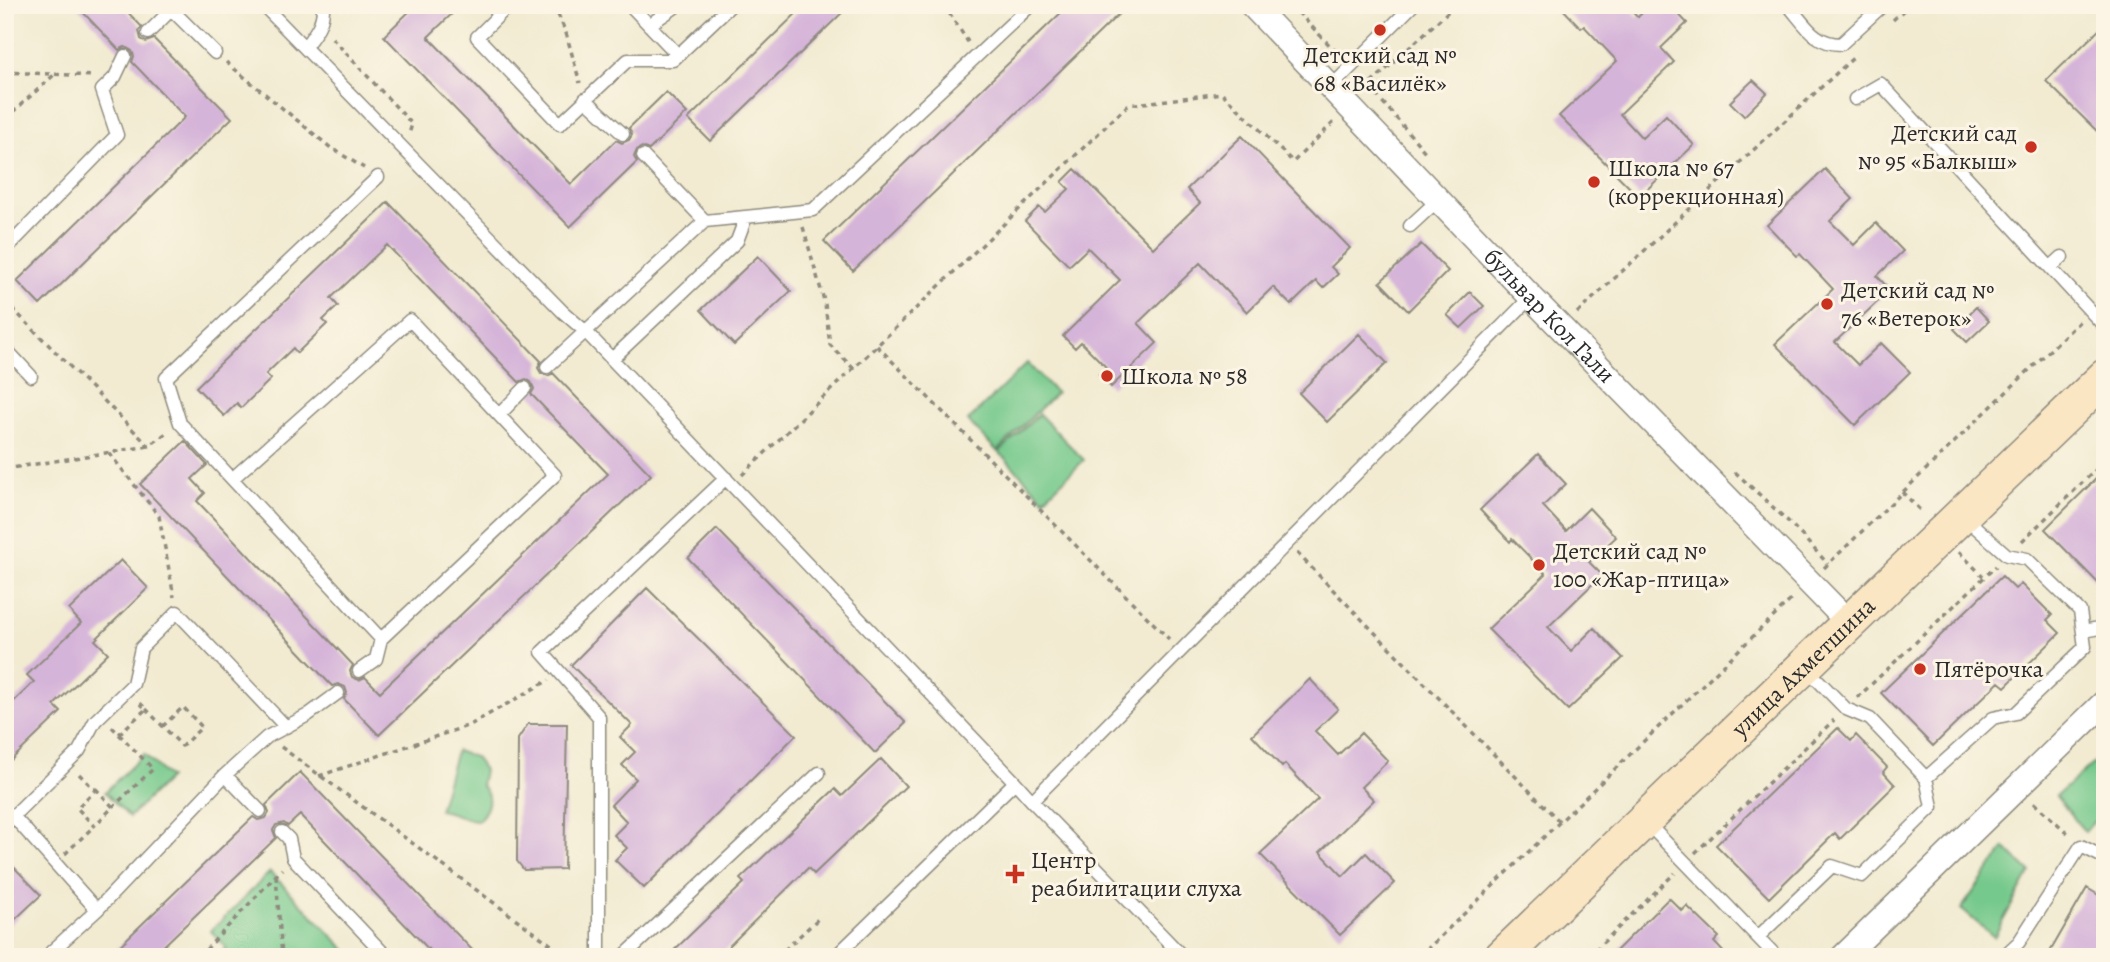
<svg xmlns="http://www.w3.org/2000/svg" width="2110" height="962" font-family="Alegreya,serif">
	<rect width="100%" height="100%" fill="#fcf5e5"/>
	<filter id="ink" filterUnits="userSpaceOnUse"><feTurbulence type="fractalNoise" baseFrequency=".0143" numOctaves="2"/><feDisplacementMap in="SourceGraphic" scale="14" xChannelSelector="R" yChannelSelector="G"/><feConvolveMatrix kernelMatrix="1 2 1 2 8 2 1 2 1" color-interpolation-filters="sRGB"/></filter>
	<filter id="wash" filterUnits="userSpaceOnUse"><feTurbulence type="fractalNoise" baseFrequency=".00686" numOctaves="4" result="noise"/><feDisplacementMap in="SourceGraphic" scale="28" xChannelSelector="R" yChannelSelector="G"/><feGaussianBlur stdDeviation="1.57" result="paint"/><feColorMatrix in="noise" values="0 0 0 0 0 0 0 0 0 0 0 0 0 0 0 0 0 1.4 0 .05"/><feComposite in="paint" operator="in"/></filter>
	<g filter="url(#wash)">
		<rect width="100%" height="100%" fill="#f2ebd2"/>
		<path fill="#76c98c" stroke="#507a5c" stroke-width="2" d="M1027 363 1056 393 997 451 968 421Z
			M1039 414 1084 460 1044 499 999 452Z
			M456 751 475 757 484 770 481 785C493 797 489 808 479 820 463 820 455 812 439 810Z
			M2105 753V809L2085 832 2056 796Z
			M144 754 169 778 129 817 105 792Z
			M2005 848 2030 872 1994 937 1961 909Z
			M270 872 353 957H218L226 948 211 931Z"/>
		<g id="blocks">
			<path fill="#d5b4d9" d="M76 5H121L142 27 139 31 141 39 146 42 154 39 232 118 40 305 17 281 185 117 132 62 134 56 132 51 125 47 119 50Z
				M416 5H461L428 37 571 184 616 140 622 143 629 140 632 135 629 128 666 92 687 113 649 150 642 147 637 150 634 157 637 162 570 227 384 36Z
				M805 5H850L710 141 688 119Z
				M1069 5H1128L853 271 824 241Z
				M1559 5H1627L1638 17 1650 5H1670L1687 23 1661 48 1674 62 1620 114 1642 138 1666 115 1694 145 1639 197 1559 116 1617 61 1584 26 1581 28Z
				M2105 24V139L2046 81Z
				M1753 80 1767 93 1744 116 1730 102Z
				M1242 136 1350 248 1331 267 1338 274 1323 288 1316 281 1291 305 1273 287 1247 312 1200 263 1138 323 1157 343 1111 387 1099 374 1106 367 1081 342 1075 348 1063 336 1120 280 1088 248 1069 266 1025 221 1039 207 1045 212 1069 189 1062 182 1075 169 1153 248 1200 203 1187 189Z
				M1825 169 1853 199 1830 221 1854 245 1876 223 1903 251 1877 276 1890 290 1835 342 1858 365 1881 343 1910 372 1855 425 1775 344 1833 289 1800 254 1797 256 1767 225Z
				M388 202 541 361 538 368 541 373 548 376 553 373 651 475 379 735 344 699 347 693 345 687 338 684 332 686 140 484 185 441 207 465 192 479 205 493 197 501 353 665 350 671 352 677 359 680 365 677 380 692 608 474 531 394 534 389 531 382 526 379 519 382 387 245 331 298 338 306 323 320 327 324 297 353 293 348 266 374 271 379 241 408 237 403 224 416 196 387Z
				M1421 244 1448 271 1408 311 1380 282Z
				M758 256 791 291 734 345 701 310Z
				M1470 292 1484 306 1461 328 1447 315Z
				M1976 307 1989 321 1967 342 1954 329Z
				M1359 334 1387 363 1327 422 1299 393Z
				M1538 454 1566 484 1543 506 1566 531 1589 508 1616 537 1589 562 1602 575 1548 627 1571 651 1594 628 1623 658 1568 710 1488 629 1546 574 1512 539 1510 542 1480 510Z
				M2105 470V590L2045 529Z
				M717 529 906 723 875 753 688 558Z
				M121 560 148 588 95 640 108 653 54 705 61 712 5 766V710L34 682 27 675 81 623 69 610Z
				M2002 576 2015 589 2021 584 2052 615 2047 620 2060 633 2005 687 1999 682 1933 746 1881 693Z
				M647 588 796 735 644 888 615 860 627 848 614 835 627 822 611 805 636 779 622 765 635 752 620 737 632 725 571 665Z
				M1310 679 1338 709 1315 731 1338 755 1361 733 1388 761 1361 787 1374 800 1320 852 1343 876 1366 853 1395 883 1340 935 1260 854 1318 799 1285 764 1282 767 1252 735Z
				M528 724H567L564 869 524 870 517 861 518 739Z
				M1838 728 1851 741 1856 735 1887 767 1883 772 1895 785 1840 839 1835 833 1769 898 1716 845Z
				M881 759 906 786 814 874 808 868 718 957H667L744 883 740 879 835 789 842 796Z
				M300 772 479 957H436L300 815 288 826 284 823 276 825 273 830 276 838 152 957H108L253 817 258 820 266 818 269 813 266 805Z
				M5 858 41 895 5 929Z
				M2087 888 2105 899V939L2095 957H2047Z
				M1669 898 1682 911 1687 906 1719 937 1714 942 1728 957H1610Z"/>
		</g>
	</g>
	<g filter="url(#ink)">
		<use href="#blocks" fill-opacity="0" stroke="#8e8b7e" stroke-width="2"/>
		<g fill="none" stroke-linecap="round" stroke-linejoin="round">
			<g stroke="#8e8b7e" stroke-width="15">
				<path id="lane" d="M167 5 215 53
					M263 5 563 312 586 332 1015 782 1032 801 1183 957
					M509 5 477 37 560 124 628 60H673L731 5
					M630 5 678 55
					M1788 5C1805 24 1814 44 1841 44L1883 5
					M649 25 678 5
					M148 33 171 10
					M305 47C315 33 324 23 323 5
					M1331 87 1413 5
					M585 99 623 134
					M1855 99 1881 84 2105 327
					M643 156 705 221
					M378 177 166 378 180 423 381 639
					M1410 226 1438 200
					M5 250 117 135 102 90 115 77 125 56
					M2051 267 2062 257
					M5 348 31 376
					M612 359 737 241 746 217
					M547 367 705 221 813 210 1031 5
					M499 415 525 388
					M232 479 410 320 555 475 381 639 376 659 359 671
					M2083 631 2105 627
					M225 775 260 811
					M1926 778 1993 718 2016 713 2085 647 2080 611 2027 559 2007 555 1963 516
					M1032 801 1531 297
					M1647 823 1777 957
					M282 832 289 839 293 858 387 957
					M97 910 13 816 79 751 95 721 133 684 141 648 177 612 286 727
					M1758 937 1832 866 1862 876 1932 807 1926 778 1870 719 1846 709 1806 668
					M55 957 51 952 97 910 225 775 267 737 308 715 338 693
					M599 957V717L542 652 726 478
					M623 957 819 773
					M835 957 1015 782
					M2003 957 2019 942 2081 846 2105 858"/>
			</g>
			<g stroke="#8e8b7e" stroke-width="27">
				<g id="street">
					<path id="s1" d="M1252 5 1531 297 1849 623"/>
					<path d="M1843 957 2105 702"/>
				</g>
			</g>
			<g stroke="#8e8b7e" stroke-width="38">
				<g id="secondary">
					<path id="s2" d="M1502 957 2105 377"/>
				</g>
			</g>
			<path stroke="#8e8b7e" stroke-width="3.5" stroke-dasharray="5 5" stroke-linecap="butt" d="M554 5 566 33 580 83
				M944 5 968 42
				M1291 5 1340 56
				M1893 20 1909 5
				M332 38 412 124 409 134
				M226 62 331 148 364 168
				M5 72 94 76
				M1363 79 1426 153
				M1364 90 1455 5
				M5 119 54 75
				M803 227 825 304 830 345 854 369
				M5 301 149 446 169 431
				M1577 313 1854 57
				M877 346 1169 639
				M109 453 159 516 174 597
				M5 469 149 446
				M1735 472 1790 523 1828 564
				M742 475 1128 105 1222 93 1293 162 1335 121
				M1902 492 1923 513
				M2022 541 2105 461
				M1959 552 1983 576
				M1297 553 1560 822
				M1824 568 2081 320
				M1857 698 1996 566
				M146 709 182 746 202 727 183 707 163 726
				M112 727 153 769 113 807
				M119 734 146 709 139 702
				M281 747 568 957
				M79 774 95 790 77 808 94 826 113 807 96 789 95 790
				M319 776 470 725 549 680
				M2034 803 2070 835
				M1695 853 1834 720
				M65 854 94 826
				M276 875 282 957
				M199 957 282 869
				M777 957 819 918
				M1419 957 1794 597
				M1588 957 1675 873"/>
			<use href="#lane" stroke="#fff" stroke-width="12"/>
			<use href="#street" stroke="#fff" stroke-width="24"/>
			<use href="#secondary" stroke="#fbe6c4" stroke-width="35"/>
		</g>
	</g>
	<g fill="#c8321e" stroke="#fcf5e5" stroke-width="2.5">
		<circle cx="1380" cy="30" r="7"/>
		<circle cx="2031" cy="147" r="7"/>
		<circle cx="1594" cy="182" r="7"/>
		<circle cx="1827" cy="304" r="7"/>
		<circle cx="1107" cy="376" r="7"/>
		<circle cx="1539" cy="565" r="7"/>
		<circle cx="1920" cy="669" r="7"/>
		<path d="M1011.5 863.5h7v7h7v7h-7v7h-7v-7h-7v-7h7z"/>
	</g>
	<g text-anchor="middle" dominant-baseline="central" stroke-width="6" stroke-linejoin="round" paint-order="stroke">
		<g font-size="24" fill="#2b2b2b" stroke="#fcf5e5" text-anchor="start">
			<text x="1380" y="55" text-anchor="middle">Детский сад №<tspan x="1380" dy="28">68 «Василёк»</tspan></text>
			<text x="2017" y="133" text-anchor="end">Детский сад<tspan x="2017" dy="28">№ 95 «Балкыш»</tspan></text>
			<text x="1608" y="168">Школа № 67<tspan x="1608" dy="28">(коррекционная)</tspan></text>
			<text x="1841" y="290">Детский сад №<tspan x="1841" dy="28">76 «Ветерок»</tspan></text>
			<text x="1121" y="376">Школа № 58</text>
			<text x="1553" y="551">Детский сад №<tspan x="1553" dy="28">100 «Жар-птица»</tspan></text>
			<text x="1934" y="669">Пятёрочка</text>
			<text x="1031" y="860">Центр<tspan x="1031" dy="28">реабилитации слуха</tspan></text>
		</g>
		<g font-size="24" fill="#2b2b2b" stroke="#fcf5e5">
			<text stroke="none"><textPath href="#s1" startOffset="430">бульвар Кол Гали</textPath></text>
			<text stroke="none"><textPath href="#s2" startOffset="418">улица Ахметшина</textPath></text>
		</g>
	</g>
	<rect width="2110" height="962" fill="none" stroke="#fcf5e5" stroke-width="28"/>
</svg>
